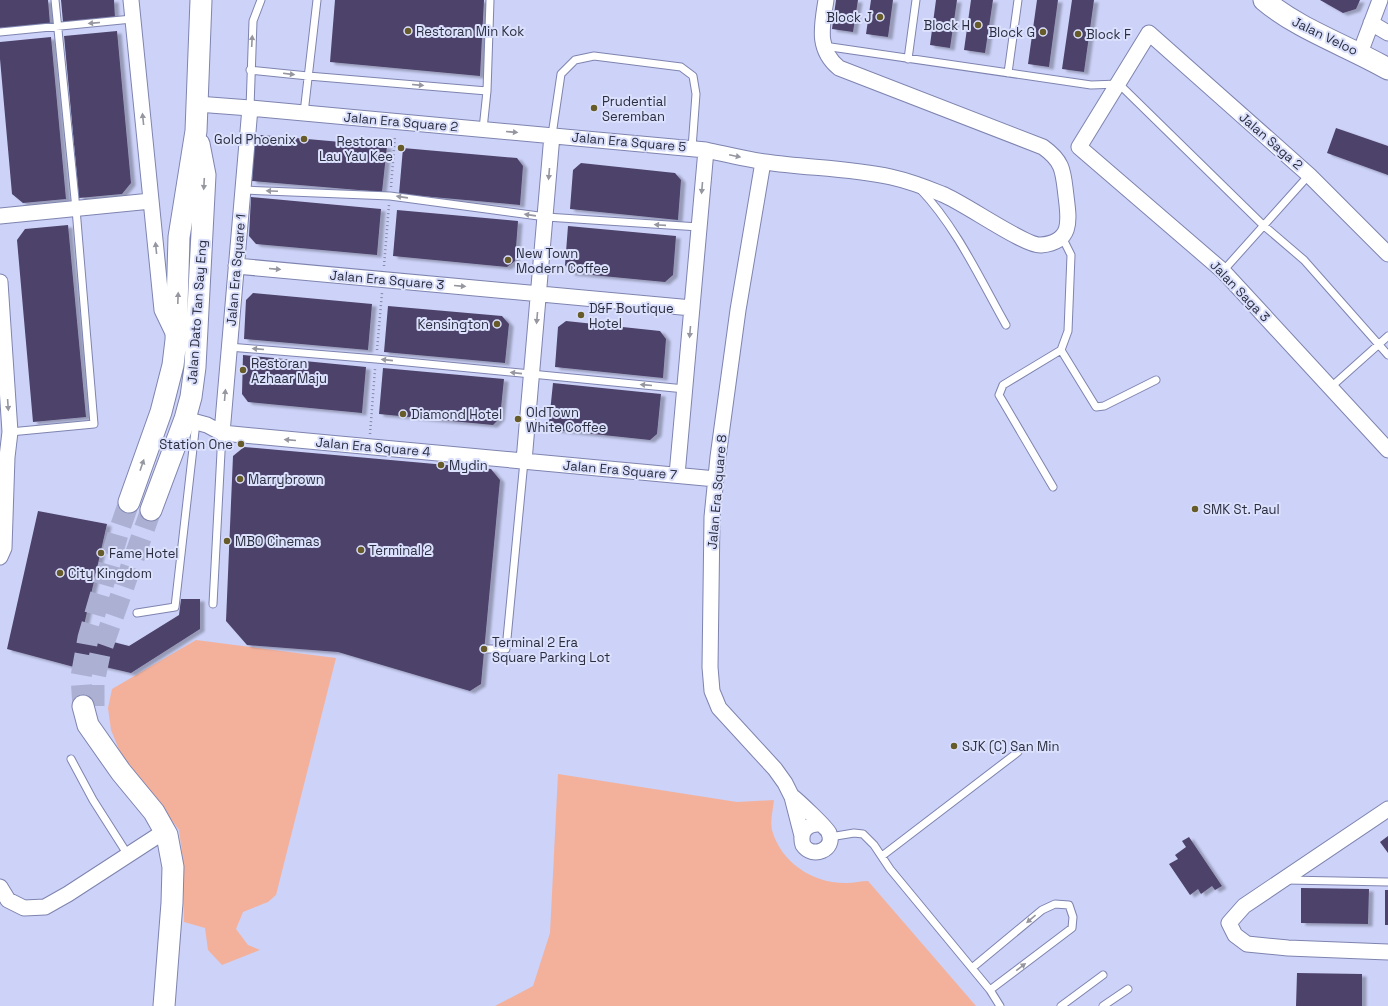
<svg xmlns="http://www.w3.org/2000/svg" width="1388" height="1006" font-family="'Space Grotesk',sans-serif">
	<defs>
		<filter id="shadow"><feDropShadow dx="4.5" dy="2.5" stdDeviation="1" flood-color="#0004"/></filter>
	</defs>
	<rect width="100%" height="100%" fill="#ccd2f8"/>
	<path fill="#f3b19c" d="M196 640 336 658 276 895 268 902 243 912 236 929 248 945 260 950 222 965 208 950 205 928 184 922 183 860 179 830 120 752 111 730 108 708 112 689Z
		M558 774 737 802 774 800C773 809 770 822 772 830 781 863 814 884 847 883 854 883 861 881 868 881L976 1006H495L533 986 550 933Z"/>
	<path fill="#4e4269" filter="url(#shadow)" d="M0 0H48L50 24 0 28Z
		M61 0H114L115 18 63 22Z
		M335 0H484L480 76 330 62Z
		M836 0H858L853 32 832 29Z
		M871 0H893L888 37 866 34Z
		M936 0H957L950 48 930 45Z
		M971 0H993L985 53 964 50Z
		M1037 0H1058L1049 67 1028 64Z
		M1072 0H1094L1084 72 1062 69Z
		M1320 0H1360L1356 9 1343 13Z
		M117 31 131 183 122 194 79 198 64 36Z
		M51 37 66 199 23 203 12 194 0 59V42Z
		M1336 128 1388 146V175L1327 153Z
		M261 135 387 146 382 192 252 181 254 141Z
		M403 148 517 158 523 166 520 205 399 194Z
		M581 163 675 173 681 180 678 220 570 209 573 170Z
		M251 197 381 209 377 255 256 244 249 236Z
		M397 210 518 221 515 261 507 267 393 256Z
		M68 225 86 417 33 422 17 240 25 229Z
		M568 226 676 236 673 275 665 282 571 273 565 265Z
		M253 293 372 304 368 350 244 339 246 300Z
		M388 306 502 316 509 324 505 363 384 352Z
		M566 321 660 331 666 339 663 378 555 367 558 327Z
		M243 355 366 367 362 413 248 402 242 394Z
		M383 368 504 379 500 418 493 425 379 414Z
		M553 383 661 394 657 434 650 440 556 430 549 422Z
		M244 447 491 469 500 480 481 684 470 691 338 652 247 645 226 621 233 456Z
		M38 511 107 524 82 634 129 646 179 615 181 599H200V629L131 673 75 660 74 667 7 649Z
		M1388 836V853L1380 842Z
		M1189 837 1222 886 1215 890 1212 886 1201 894 1198 889 1190 895 1169 864 1178 859 1175 855 1186 847 1182 841Z
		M1301 888 1369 889 1368 924 1301 923Z
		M1385 890H1388V925H1385Z
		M1297 973 1362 974V1006H1296Z"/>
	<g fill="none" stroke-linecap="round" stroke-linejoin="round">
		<path stroke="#acb1d3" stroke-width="21" stroke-dasharray="21 10" stroke-linecap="butt" d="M83 706 81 677 88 638 118 534 129 502
			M94 706V683L100 654 151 510"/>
		<g stroke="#7e84af" stroke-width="9">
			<path id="lane" d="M0 32 132 19
				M824 46 1091 85 1119 84 1263 225 1304 260 1388 355
				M908 59 916 0
				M250 70 308 76 487 91 483 129
				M1008 73 1018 0
				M487 91 490 0
				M250 108 253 21 261 0
				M304 113 317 0
				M552 135 561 74 575 60 594 56 681 67 693 76 696 94 692 148
				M920 189C957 228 980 279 1006 325
				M243 190 390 196 546 217 699 227
				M1223 271 1309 175
				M229 347 376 359 685 389
				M1061 350 1096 407 1104 406 1156 380
				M1331 387 1388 336
				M10 432 94 424 76 209 55 0
				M1053 487 999 395 1003 385 1061 350 1068 331 1071 255 1062 237
				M213 604 222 433
				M137 613 175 607 196 422
				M484 649H506L524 461
				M71 759 93 800 128 855
				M830 837 854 833 863 834 874 845 890 869 990 990 1000 1006
				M882 856 1018 752
				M1287 880 1388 882
				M972 968 1042 910 1055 904 1069 905 1073 917 1072 928 990 990
				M1061 1006 1103 975
				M1103 1006 1128 989"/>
		</g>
		<g stroke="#7e84af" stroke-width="17">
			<path id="street" d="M131 0 162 310 175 337
				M1371 23 1388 33
				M1360 53 1380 0
				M197 104 250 108 706 150C725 154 745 159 765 162 806 168 850 168 891 177 909 181 925 187 942 194 963 202 1026 247 1041 245 1073 242 1069 220 1066 196 1063 172 1064 162 1043 147L839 68C816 49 822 26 826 0
				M763 162 738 310 718 457 712 517 710 667 712 691 719 708 775 769 785 783 792 797 802 836
				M0 216 151 201
				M1388 254 1309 175 1149 33 1079 147 1223 271 1388 450
				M236 266 692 308
				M0 282 10 432 7 457 4 548 0 557
				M185 419 207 425 222 433 716 479
				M222 433 250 108
				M524 461 552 135
				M677 475 706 150
				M793 797C798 801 828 829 829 833 836 850 812 859 803 845 799 832 807 823 820 824
				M1388 809 1244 906 1229 923 1235 935 1247 944 1288 948 1388 952
				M0 887 8 900 24 908 45 907 68 894 165 831"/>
		</g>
		<g stroke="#7e84af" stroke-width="23">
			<path id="secondary" d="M1264 0C1298 29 1348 46 1388 69
				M129 502 161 412 173 365 176 340 179 237 196 131 201 0
				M151 510 185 419 191 397 195 367 205 175 199 144
				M83 706 88 725 121 772 154 812 167 835 173 867 172 903 164 1006"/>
		</g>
		<path stroke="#868aa7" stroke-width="2.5" stroke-dasharray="1 3" stroke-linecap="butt" d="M391 187 395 136
			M384 266 389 205
			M377 350 382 293
			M370 434 375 369"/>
		<use href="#lane" stroke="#fff" stroke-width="7"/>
		<use href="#street" stroke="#fff" stroke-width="15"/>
		<use href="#secondary" stroke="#fff" stroke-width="21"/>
	</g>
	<defs><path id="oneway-solid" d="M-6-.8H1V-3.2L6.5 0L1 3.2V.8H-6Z"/></defs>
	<g fill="#95969f">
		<use href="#oneway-solid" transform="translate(94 23) rotate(175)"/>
		<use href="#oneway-solid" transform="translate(252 41) rotate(-87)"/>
		<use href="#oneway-solid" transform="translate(289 74) rotate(7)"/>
		<use href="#oneway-solid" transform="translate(418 85) rotate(5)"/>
		<use href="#oneway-solid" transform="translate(143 119) rotate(-96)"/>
		<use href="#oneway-solid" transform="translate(512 132) rotate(5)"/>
		<use href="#oneway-solid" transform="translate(735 156) rotate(12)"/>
		<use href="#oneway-solid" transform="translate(549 174) rotate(95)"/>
		<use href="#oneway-solid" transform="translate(204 184) rotate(93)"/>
		<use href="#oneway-solid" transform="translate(702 188) rotate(95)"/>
		<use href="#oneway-solid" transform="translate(272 191) rotate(-178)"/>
		<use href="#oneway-solid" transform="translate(402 197) rotate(-172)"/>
		<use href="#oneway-solid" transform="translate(530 215) rotate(-172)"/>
		<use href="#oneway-solid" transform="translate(660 225) rotate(-176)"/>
		<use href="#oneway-solid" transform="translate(156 248) rotate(-96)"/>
		<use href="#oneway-solid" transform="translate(275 269) rotate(5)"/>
		<use href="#oneway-solid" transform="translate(460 286) rotate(5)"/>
		<use href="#oneway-solid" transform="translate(178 298) rotate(-88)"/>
		<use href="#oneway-solid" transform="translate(537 318) rotate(95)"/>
		<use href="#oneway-solid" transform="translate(690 332) rotate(95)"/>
		<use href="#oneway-solid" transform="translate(258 349) rotate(-175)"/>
		<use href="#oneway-solid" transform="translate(387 360) rotate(-174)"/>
		<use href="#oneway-solid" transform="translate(516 373) rotate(-174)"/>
		<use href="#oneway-solid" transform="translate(646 385) rotate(-175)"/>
		<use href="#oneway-solid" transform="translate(225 395) rotate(-85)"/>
		<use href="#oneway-solid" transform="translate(8 405) rotate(86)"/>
		<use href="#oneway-solid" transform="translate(290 440) rotate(-175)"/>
		<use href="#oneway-solid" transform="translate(142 465) rotate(-71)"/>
		<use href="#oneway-solid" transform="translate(1031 919) rotate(140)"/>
		<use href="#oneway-solid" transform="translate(1021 967) rotate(-37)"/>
	</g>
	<g fill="#675c29" stroke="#dbe0fc" stroke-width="1.5">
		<circle cx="880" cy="17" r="4"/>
		<circle cx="978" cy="25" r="4"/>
		<circle cx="408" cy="31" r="4"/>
		<circle cx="1043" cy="32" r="4"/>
		<circle cx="1078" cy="34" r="4"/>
		<circle cx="594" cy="108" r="4"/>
		<circle cx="304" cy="139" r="4"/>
		<circle cx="401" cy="148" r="4"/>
		<circle cx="508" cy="260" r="4"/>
		<circle cx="581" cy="315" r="4"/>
		<circle cx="497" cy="324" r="4"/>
		<circle cx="243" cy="370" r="4"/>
		<circle cx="403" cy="414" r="4"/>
		<circle cx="518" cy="419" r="4"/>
		<circle cx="241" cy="444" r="4"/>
		<circle cx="441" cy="465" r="4"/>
		<circle cx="240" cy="479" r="4"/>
		<circle cx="1195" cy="509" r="4"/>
		<circle cx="227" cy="541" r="4"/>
		<circle cx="361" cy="550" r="4"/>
		<circle cx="101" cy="553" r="4"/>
		<circle cx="60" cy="573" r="4"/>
		<circle cx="484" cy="649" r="4"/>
		<circle cx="954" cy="746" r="4"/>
	</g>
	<g text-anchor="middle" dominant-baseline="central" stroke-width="4" stroke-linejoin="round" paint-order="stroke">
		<g font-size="13" fill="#2b2d3f" stroke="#dbe0fc" text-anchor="start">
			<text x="872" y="17" text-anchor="end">Block J</text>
			<text x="970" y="25" text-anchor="end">Block H</text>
			<text x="416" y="31">Restoran Min Kok</text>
			<text x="1035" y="32" text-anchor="end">Block G</text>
			<text x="1086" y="34">Block F</text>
			<text x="602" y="101">Prudential<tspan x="602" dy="15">Seremban</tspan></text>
			<text x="296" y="139" text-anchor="end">Gold Phoenix</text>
			<text x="393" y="141" text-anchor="end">Restoran<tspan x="393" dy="15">Lau Yau Kee</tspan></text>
			<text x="516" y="253">New Town<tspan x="516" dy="15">Modern Coffee</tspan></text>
			<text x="589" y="308">D&amp;F Boutique<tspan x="589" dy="15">Hotel</tspan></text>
			<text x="489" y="324" text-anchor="end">Kensington</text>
			<text x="251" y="363">Restoran<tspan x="251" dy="15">Azhaar Maju</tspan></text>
			<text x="526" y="412">OldTown<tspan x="526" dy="15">White Coffee</tspan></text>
			<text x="411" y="414">Diamond Hotel</text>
			<text x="233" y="444" text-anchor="end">Station One</text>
			<text x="449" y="465">Mydin</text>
			<text x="248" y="479">Marrybrown</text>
			<text x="1203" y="509">SMK St. Paul</text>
			<text x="235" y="541">MBO Cinemas</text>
			<text x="369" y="550">Terminal 2</text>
			<text x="109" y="553">Fame Hotel</text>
			<text x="68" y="573">City Kingdom</text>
			<text x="492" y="642">Terminal 2 Era<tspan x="492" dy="15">Square Parking Lot</tspan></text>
			<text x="962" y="746">SJK (C) San Min</text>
		</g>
		<g font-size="13" fill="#2b2d3f" stroke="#dbe0fc">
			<text transform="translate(1325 36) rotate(26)">Jalan Veloo</text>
			<text transform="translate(401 122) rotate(5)">Jalan Era Square 2</text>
			<text transform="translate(1271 141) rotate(41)">Jalan Saga 2</text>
			<text transform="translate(629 142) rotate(5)">Jalan Era Square 5</text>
			<text transform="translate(236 270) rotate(-85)">Jalan Era Square 1</text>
			<text transform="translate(387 280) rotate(5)">Jalan Era Square 3</text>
			<text transform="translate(1240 291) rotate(46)">Jalan Saga 3</text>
			<text transform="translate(197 312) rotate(-86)">Jalan Dato Tan Say Eng</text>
			<text transform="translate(373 447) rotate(5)">Jalan Era Square 4</text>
			<text transform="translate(620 470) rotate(5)">Jalan Era Square 7</text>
			<text transform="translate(717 492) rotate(-85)">Jalan Era Square 8</text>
		</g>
	</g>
</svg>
